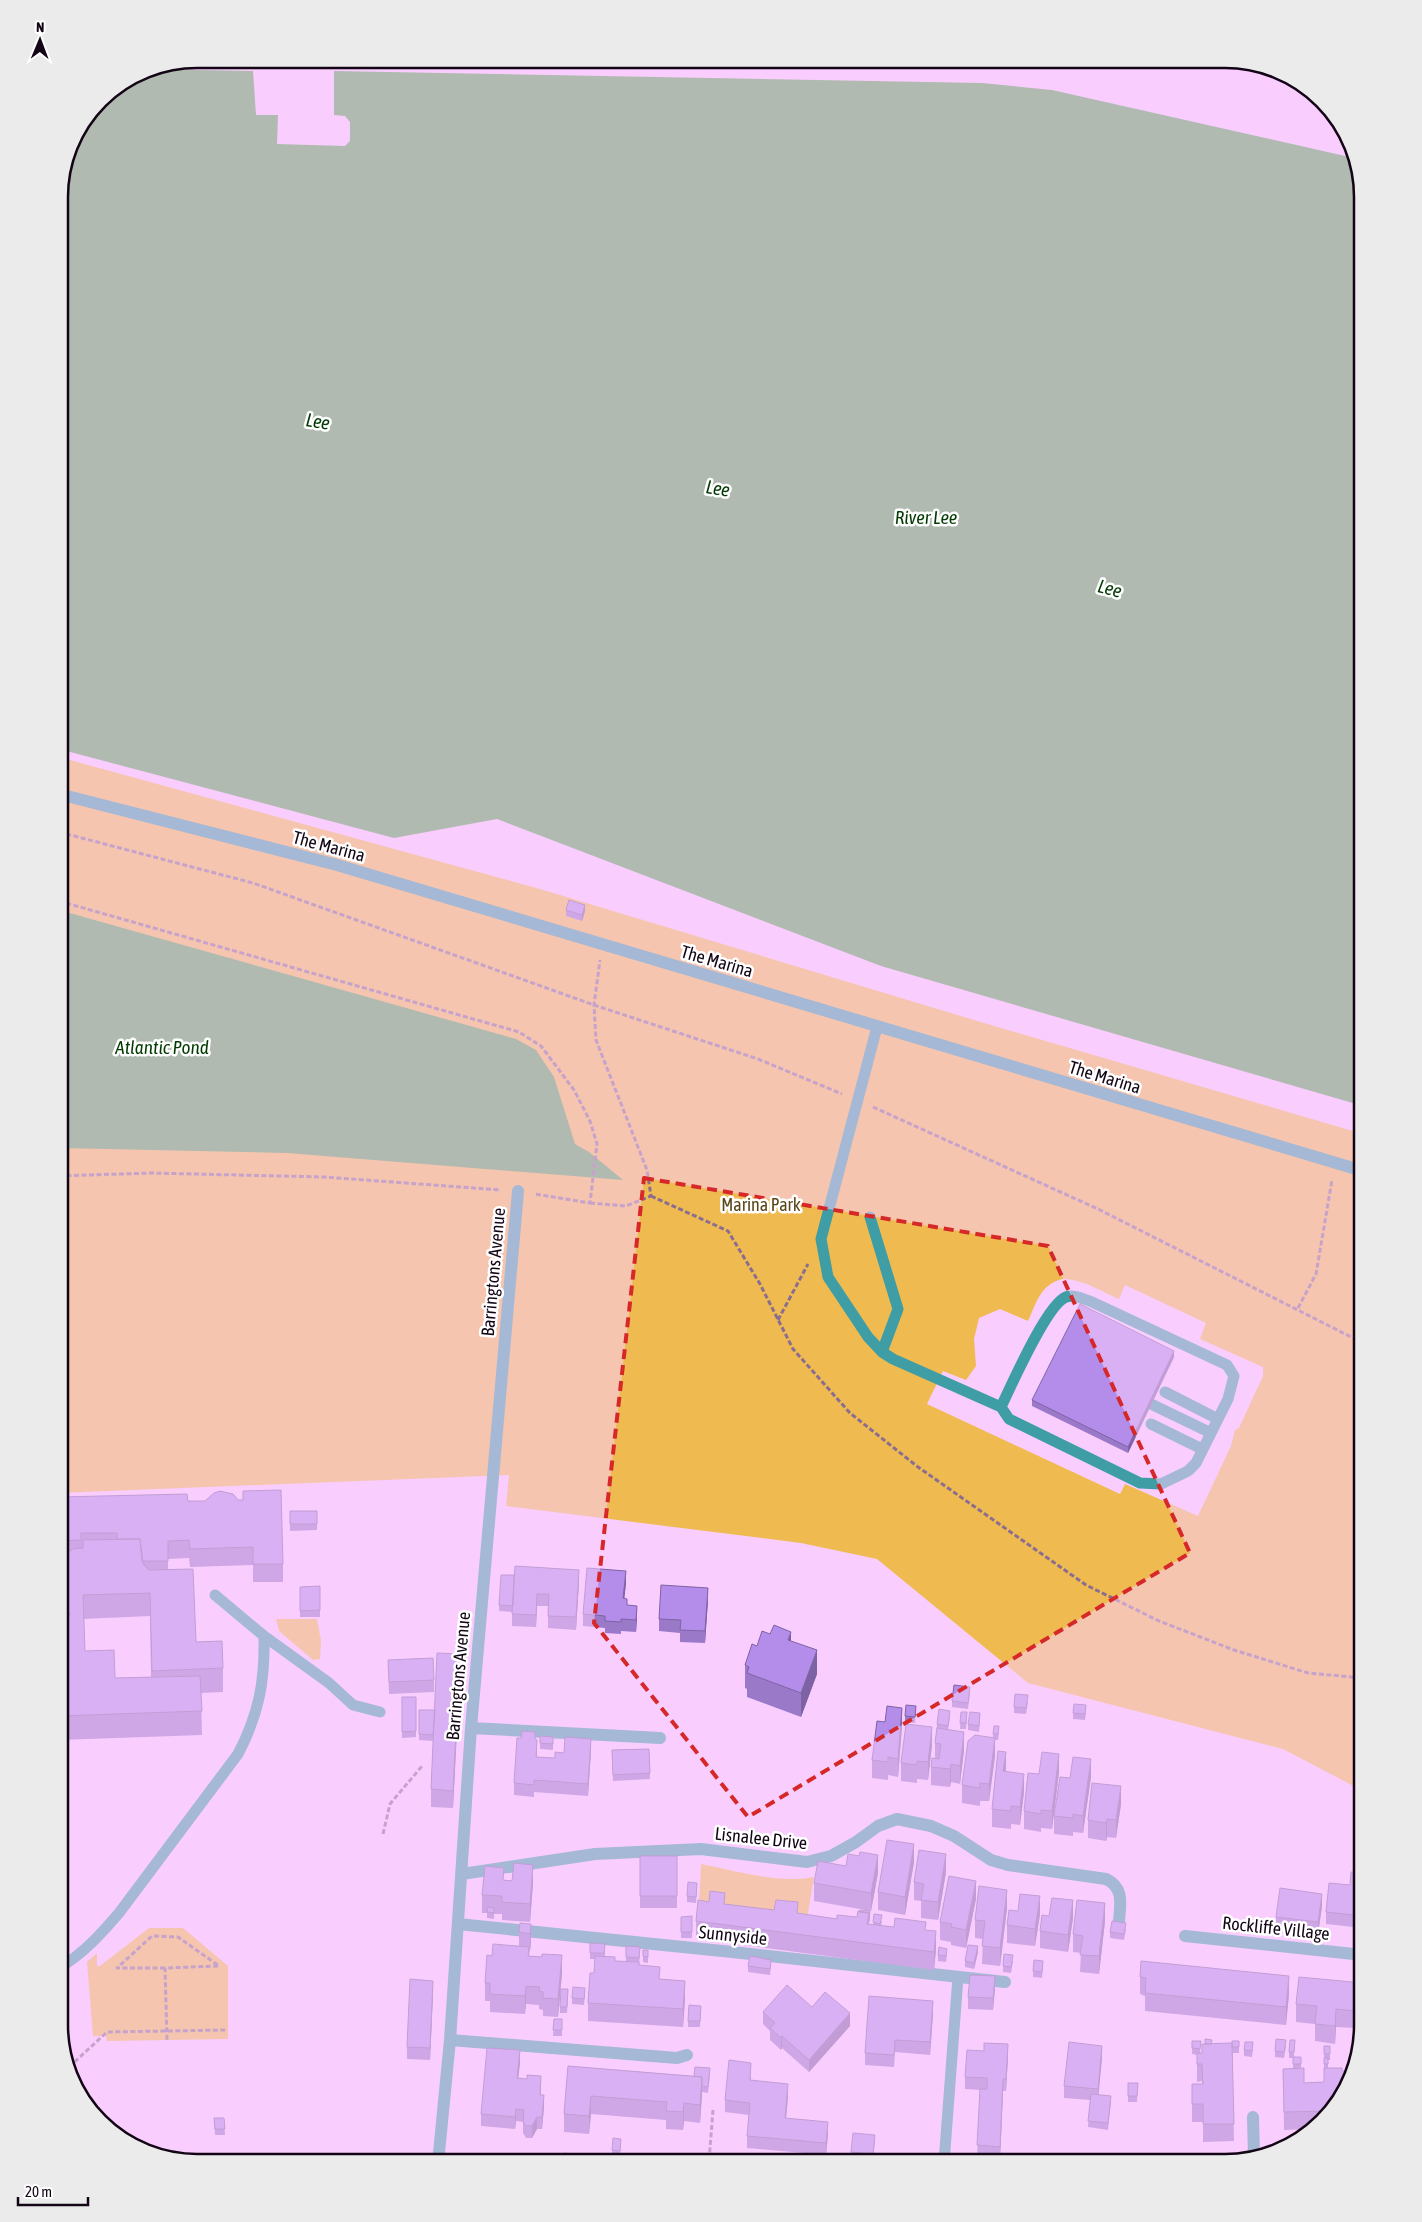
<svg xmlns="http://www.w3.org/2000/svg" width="1422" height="2222" font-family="'Asap Condensed',sans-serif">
	<rect width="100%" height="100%" fill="#f9cdfe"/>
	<path fill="#efbb50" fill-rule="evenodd" d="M59 757 540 889 984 1023 1363 1134V1791L1283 1749 1028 1683 877 1559 801 1543 506 1506 509 1475 59 1493ZM1062 1279C1083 1279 1100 1291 1119 1299L1125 1285 1206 1323 1200 1339 1263 1367V1376L1239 1428 1235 1430 1231 1446 1198 1516 1125 1484 1120 1494 927 1404 943 1371 966 1380 976 1366 974 1339 979 1318 1000 1309 1028 1321C1037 1302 1040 1285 1062 1279Z
		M276 1619H317L321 1641 320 1659 313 1660 279 1631Z
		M701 1864C738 1871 776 1884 814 1877L807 1919 699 1906Z
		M149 1928H183L228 1966V2039L107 2041 106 2036H93L87 1962 97 1953V1966H100Z"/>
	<path fill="#57a352" d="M144 69 253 71 256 115H278L277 144 345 146 350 141V122L345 116 334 115V71L982 83 1052 90 1354 158 1363 196V1106L881 966 497 819 394 838 59 749V187L69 143 99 99Z
		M59 910 516 1039 536 1050 554 1077 575 1144 589 1152 623 1180 287 1153 59 1148Z"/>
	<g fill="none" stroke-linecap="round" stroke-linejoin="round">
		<path stroke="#8b6e8f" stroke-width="3" stroke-dasharray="5 2.5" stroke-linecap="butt" d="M59 832 253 883 594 1005 758 1059 842 1094
			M59 901 519 1032 541 1046 574 1090 590 1121 597 1144 590 1203 535 1194
			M873 1107 1098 1209 1363 1343
			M59 1176 151 1173 324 1177 501 1190
			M651 1196 728 1231 760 1284 793 1349 850 1413 918 1467 1086 1585 1159 1621 1234 1650 1308 1673 1363 1678
			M590 1203 626 1206 651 1196 647 1170 596 1040 594 1005 600 960
			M1298 1308 1316 1274 1332 1180
			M778 1320 808 1264
			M383 1834 390 1804 422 1766
			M165 1968H117L152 1936 178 1937 219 1966 165 1968 167 2040
			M69 2067 107 2032 227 2030
			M713 2110 709 2161 732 2163"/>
		<path stroke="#3e9da5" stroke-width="11" d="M877 1027 821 1239 828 1277 868 1337 882 1352 893 1359 1001 1407 1009 1419 1140 1483 1161 1484 1188 1471 1196 1463 1228 1399 1234 1376 1227 1365 1092 1302C1084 1299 1074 1294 1066 1297 1047 1304 1011 1386 1001 1407
			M870 1217 898 1309 882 1352
			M1165 1392 1218 1419
			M1151 1404 1211 1433
			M1151 1424 1202 1449
			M215 1595 264 1636 329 1683 353 1705 380 1712
			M59 1968C83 1954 101 1934 119 1913L238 1754C259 1714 265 1681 264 1636
			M944 2163 958 1977"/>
		<path stroke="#3e9da5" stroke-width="12" d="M59 794 337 865 1363 1171
			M471 1728 660 1738
			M462 1874 595 1854 701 1849 807 1862 831 1856 856 1842 878 1826 897 1819 931 1826 954 1836 991 1860 1008 1865 1106 1879C1125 1888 1120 1905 1119 1922
			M458 1924 732 1952 1005 1982
			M1185 1936 1363 1955
			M450 2040 677 2058 687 2055
			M1253 2117 1254 2157
			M438 2163 450 2040 471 1728 518 1191"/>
	</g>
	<path fill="#9b79c9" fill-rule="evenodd" d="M566 910 585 911 582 921 566 916Z
		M1174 1357 1128 1453 1032 1406V1400Z
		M59 1497 188 1501 283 1564V1582H253V1565L190 1567 189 1558 168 1559V1570L196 1642 223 1668V1692L201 1693 202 1735 59 1740ZM150 1616 151 1677 115 1678 85 1651 83 1619Z
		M290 1511H317V1530L290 1531Z
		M579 1582 576 1630 548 1628V1606H537L536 1627 512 1626V1612L499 1611V1605Z
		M626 1583 624 1599 627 1605 637 1618 636 1632 621 1631V1634L605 1633V1628L583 1626V1614Z
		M320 1586V1617H300V1587Z
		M708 1600 705 1643 680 1642V1633L659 1631V1619Z
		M791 1641 817 1674 801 1717 747 1697V1689L745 1688V1665L757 1646Z
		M388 1660 434 1680V1692L389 1694Z
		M460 1672 453 1808 431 1807V1789L433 1741 419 1740V1710H435Z
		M970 1693 968 1709 952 1707V1701Z
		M402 1697H416V1737L402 1738Z
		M1028 1702 1026 1714 1014 1713V1707Z
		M916 1712 915 1723 905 1722V1716Z
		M961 1712 967 1718 966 1729H960Z
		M1086 1712 1085 1720 1073 1719V1713Z
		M950 1717 948 1730 964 1750 960 1784 951 1782 950 1787 931 1785V1767L935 1758V1743L937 1724Z
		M980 1719 979 1732 968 1730V1724Z
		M902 1726 898 1777 888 1775V1780L872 1778V1760Z
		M999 1733 998 1740H995V1756L989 1801H980V1806L962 1803V1785L993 1738V1734Z
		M535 1739 537 1752V1757L555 1758 564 1753 591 1751 588 1796 534 1792V1797L514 1795V1783Z
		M540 1743H553V1750L540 1749Z
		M932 1745 928 1780 917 1779V1783L901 1781V1763Z
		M649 1749 650 1779 613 1781 612 1750Z
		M1005 1771 1024 1792 1020 1825 1011 1824V1829L992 1827V1809Z
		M1059 1772 1052 1829 1041 1828V1832L1024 1829V1811L1039 1774Z
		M1091 1777 1083 1833 1073 1832V1836L1054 1834V1816L1070 1778Z
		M1121 1804 1116 1838 1107 1837 1106 1841 1088 1838V1820Z
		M640 1856H677V1908H640Z
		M914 1862 905 1915 878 1910V1892Z
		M846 1866 878 1873 871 1911 814 1901V1883Z
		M946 1872 938 1920 921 1918V1901L914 1900V1882Z
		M1363 1873V1928L1326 1924V1912L1350 1885Z
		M504 1880 533 1883 530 1922 502 1920V1914H494V1919L487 1918V1913H482V1895Z
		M697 1889 696 1903 687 1902V1896Z
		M976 1899 966 1948 951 1945V1942L940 1940V1922Z
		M725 1904 837 1919 870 1917 869 1924H873V1922L882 1921 881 1926 926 1930 936 1949 934 1970 696 1939V1921Z
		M1322 1906 1318 1934 1276 1929V1917Z
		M1007 1908 1000 1966 982 1964 983 1939 975 1938V1920Z
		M1040 1914 1035 1946 1007 1943V1925Z
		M692 1916V1938H681V1917Z
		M1049 1916 1073 1918 1068 1952 1040 1948V1931Z
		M1105 1921 1099 1974 1080 1972 1081 1953 1073 1952V1934Z
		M531 1924V1942L529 1956 562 1973 558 2017 543 2016V2010L539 2009V2005L526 2004 525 2014 490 2012V2001H485V1983L492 1956 519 1946V1932Z
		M1126 1929 1124 1940 1110 1938V1932Z
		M590 1943 605 1944V1956L615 1961 626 1962V1946L640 1953 639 1966 660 1979 685 1999 683 2027 588 2021V2003L594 1973 595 1959H590Z
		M643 1950H648V1963L643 1962Z
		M978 1952 974 1969 965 1967V1961Z
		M938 1955H947L946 1962 938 1961Z
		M1013 1961 1011 1973 1003 1972V1966Z
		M748 1966H771L770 1975 748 1972Z
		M1043 1967 1042 1978 1033 1977V1971Z
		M1140 1977 1289 1994 1286 2025 1145 2011V1996L1140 1994Z
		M1363 1983V2026L1358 2042H1354V2028L1336 2027 1335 2044 1315 2041V2024L1296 2022V2004Z
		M995 1988 993 2010 968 2009V1997Z
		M433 1993 430 2060 407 2059V2047Z
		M568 1995 567 2013H560V2007Z
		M585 1995 584 2005 572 2004V1998Z
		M812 2007 850 2026 809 2072 782 2048 781 2050 770 2040V2031L763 2024V2012Z
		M701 2012 700 2027H688V2021Z
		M933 2013 930 2055 895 2052 894 2067 865 2065V2053Z
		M554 2019H562V2036H553Z
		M1295 2040 1294 2057H1301V2068L1304 2083 1324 2082V2046L1330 2054V2060H1328V2068L1340 2102 1309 2129 1284 2130 1283 2069H1293V2058H1289V2052Z
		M1201 2041 1200 2053H1202L1212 2043H1232V2041H1239V2053H1232L1234 2141 1203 2142V2122H1192V2084H1202V2081L1197 2082V2055L1192 2054V2048Z
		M1286 2046 1284 2058 1275 2057V2051Z
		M1253 2048 1252 2057 1244 2056V2050Z
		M1008 2056 1006 2091H1003L1000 2159 977 2158 980 2090 965 2089V2077Z
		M1102 2058 1098 2095 1111 2102 1108 2130 1088 2127 1090 2100 1064 2098V2086Z
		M520 2063 518 2078 541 2088V2095L544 2107 542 2129H537L532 2138H526L523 2133V2122L516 2121 515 2129 481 2126V2114Z
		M568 2066 694 2076 710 2074 708 2093 702 2092 700 2123 684 2121 683 2130 666 2129V2120L591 2114 589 2134 564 2132V2114Z
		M751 2075V2080L788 2096 786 2118 828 2134 826 2155 747 2148V2136L749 2115 725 2112V2100Z
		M1128 2083H1138L1137 2102H1128Z
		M214 2118H224L225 2135H215Z
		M875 2141 873 2160 851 2158V2152Z
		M621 2145 620 2157 612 2156V2150Z"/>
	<path fill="#7e63a4" d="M585 905V911L582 921V915Z
		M1174 1351V1357L1128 1453V1447Z
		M579 1570V1582L576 1630V1617Z
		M626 1571V1583L623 1611V1598Z
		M708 1588V1600L705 1643V1631Z
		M537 1594V1606L536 1627V1615Z
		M59 1597H60V1621H59Z
		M637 1606V1618L636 1632V1620Z
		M791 1632V1655L788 1640Z
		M817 1650V1674L801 1717V1693Z
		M460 1654V1672L453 1808V1791Z
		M902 1708V1726L898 1777V1759Z
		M932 1727V1745L928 1780V1762Z
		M964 1732V1750L960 1784V1766Z
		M995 1738V1756L989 1801V1784Z
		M591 1739V1751L588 1796V1784Z
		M1006 1752V1770L1003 1789V1771Z
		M1059 1754V1772L1052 1829V1811Z
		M1091 1759V1777L1083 1833V1816Z
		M951 1764V1782L950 1787V1769Z
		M1024 1774V1792L1020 1825V1807Z
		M1121 1786V1804L1116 1838V1820Z
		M1107 1819V1837L1106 1841V1823Z
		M914 1844V1862L905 1915V1897Z
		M946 1854V1872L938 1920V1902Z
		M878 1855V1873L871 1911V1893Z
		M533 1865V1883L530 1922V1904Z
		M976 1881V1899L966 1948V1930Z
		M1007 1890V1908L1000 1966V1948Z
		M1322 1894V1906L1318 1934V1922Z
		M1040 1896V1914L1035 1946V1929Z
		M1073 1900V1918L1068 1952V1935Z
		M1105 1903V1921L1099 1974V1956Z
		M531 1924V1942L530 1952V1934Z
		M936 1931V1949L934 1970V1952Z
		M978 1946V1952L974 1969V1963Z
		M562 1955V1973L558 2017V1999Z
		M995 1976V1988L993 2010V1998Z
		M1289 1976V1994L1286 2025V2007Z
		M433 1981V1993L430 2060V2048Z
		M685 1981V1999L683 2027V2009Z
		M526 1986V2004L525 2014V1996Z
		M933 2001V2013L930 2055V2042Z
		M1336 2009V2027L1335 2044V2026Z
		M850 2013V2026L809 2072V2060Z
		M782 2036V2048L781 2050V2038Z
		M1008 2044V2056L1006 2091V2079Z
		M1102 2046V2058L1098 2101V2089Z
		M520 2050V2063L517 2090V2078Z
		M541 2076V2088L540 2107V2095Z
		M702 2077V2095L700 2123V2105Z
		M1003 2079V2091L1000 2159V2147Z
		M788 2084V2096L785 2130V2118Z
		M544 2095V2107L542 2129V2117Z
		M591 2096V2114L589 2134V2116Z
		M684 2103V2121L683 2130V2112Z
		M516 2109V2121L515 2129V2117Z
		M537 2117V2129L532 2138V2126Z
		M828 2122V2134L826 2155V2143Z"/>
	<path fill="#b48dea" stroke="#7e63a4" d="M569 900 585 905 582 915 566 910Z
		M1080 1304 1174 1351 1128 1447 1032 1400Z
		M281 1490 283 1564H253V1547L190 1549 189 1540 168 1541V1561H142L140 1539H117V1533H81V1540L59 1541V1497L187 1494 188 1501H205L214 1493 220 1491 233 1494 238 1500H243V1491Z
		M290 1511H317V1524H290Z
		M140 1539 143 1564 149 1570 193 1569 196 1642 222 1641 223 1668 152 1671 150 1593 83 1595 85 1651 114 1650 115 1678 200 1676 202 1711 59 1716V1621L70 1614 60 1597H59V1558L73 1549 83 1548V1540Z
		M515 1566 579 1570 576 1617 548 1616 549 1594H537L536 1615 512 1614Z
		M587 1568 626 1571 623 1598 627 1599V1605L637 1606 636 1620 621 1619V1622L605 1621V1616L583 1614Z
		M501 1575H514L513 1606 499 1605Z
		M661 1585 708 1588 705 1631 680 1630 681 1620 659 1619Z
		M320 1586V1610L300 1611V1587Z
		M774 1625 791 1632 788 1640 817 1650 801 1693 747 1673 749 1667 745 1665 752 1644 757 1646 762 1631 770 1634Z
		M437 1653 460 1654 453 1791 431 1789Z
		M433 1658 434 1680 389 1682 388 1660Z
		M954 1685 970 1687 968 1703 952 1701Z
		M1015 1694 1028 1695 1026 1708 1014 1707Z
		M402 1697H416V1731L402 1732Z
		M1074 1704 1086 1705 1085 1714 1073 1713Z
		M906 1705 916 1706 915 1717 905 1716Z
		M887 1706 902 1708 898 1759 888 1757V1762L872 1760 877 1721 885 1722Z
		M939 1709 950 1711 948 1726 937 1724Z
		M419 1710H435L433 1735 419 1734Z
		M961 1712H967L966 1723H960Z
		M970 1712 980 1713 979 1726 968 1724Z
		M906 1724 932 1727 928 1762 917 1761V1765L901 1763Z
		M994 1726H999L998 1734H993Z
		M937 1728 964 1732 960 1766 951 1764 950 1769 931 1767 932 1758 939 1759 941 1744 935 1743Z
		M522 1731 535 1732V1739L537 1740 536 1757 555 1758V1752L564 1753 565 1737 591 1739 588 1784 534 1780V1785L514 1783 517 1738H521Z
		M975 1735 995 1738 989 1784 980 1783V1788L962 1785 968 1741Z
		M540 1736 553 1737V1744L540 1743Z
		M649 1749 650 1773 613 1775 612 1750Z
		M998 1751 1006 1752 1003 1771 1024 1774 1020 1807 1011 1806V1811L992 1809Z
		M1042 1752 1059 1754 1052 1811 1041 1810V1814L1024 1811 1028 1773 1039 1774Z
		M1073 1757 1091 1759 1083 1816 1073 1814V1818L1054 1816 1060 1777 1070 1778Z
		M1092 1783 1121 1786 1116 1820 1107 1819 1106 1823 1088 1820Z
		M887 1840 914 1844 905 1897 878 1892Z
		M919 1850 946 1854 938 1902 921 1900 924 1884 914 1882Z
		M860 1852 878 1855 871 1893 814 1883 818 1861 846 1866 848 1854 859 1856Z
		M640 1856H677V1896H640Z
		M514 1863 533 1865 530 1904 502 1902V1896L482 1895 485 1866 504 1868 503 1880 512 1881Z
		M1351 1872 1363 1873V1916L1326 1912 1329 1883 1350 1885Z
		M949 1876 976 1881 966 1930 951 1927 952 1924 940 1922Z
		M688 1882 697 1883 696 1897 687 1896Z
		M979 1886 1007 1890 1000 1948 982 1946 985 1921 975 1920Z
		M1280 1888 1322 1894 1318 1922 1276 1917Z
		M710 1891 725 1893 724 1904 774 1910 776 1900 798 1902 797 1913 837 1919V1915L857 1917 858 1911 869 1913 867 1924 894 1927 895 1918 926 1922 925 1930 936 1931 934 1952 696 1921 698 1900 709 1902Z
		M1020 1894 1040 1896 1035 1929 1007 1925 1009 1910 1018 1911Z
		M1052 1898 1073 1900 1068 1935 1040 1931 1042 1915 1049 1916Z
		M1077 1900 1105 1903 1099 1956 1080 1955 1083 1936 1073 1934Z
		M488 1907 494 1908V1913L487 1912Z
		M860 1910 870 1911 869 1921V1913L859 1912Z
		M874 1914 882 1915 880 1924 873 1922Z
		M692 1916V1932H681V1917Z
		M1112 1921 1126 1923 1124 1934 1110 1932Z
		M520 1923 531 1924 530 1934 519 1932Z
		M590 1943 605 1944 604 1953H590Z
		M493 1944 529 1947 528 1956 542 1957V1954L562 1955 558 1999 543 1998V1992L539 1991 540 1987 526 1986 525 1996 490 1994V1983H485L487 1955 492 1956Z
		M968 1945 978 1946 974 1963 965 1961Z
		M626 1946 640 1947 639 1958 626 1957Z
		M939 1947 947 1949 946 1956 938 1955Z
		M643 1950H648V1957L643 1956Z
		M1004 1954 1013 1955 1011 1967 1003 1966Z
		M595 1956 615 1957V1961L639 1962V1965L660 1967 659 1979 685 1981 683 2009 588 2003 590 1973H594Z
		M750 1956 771 1960 770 1969 748 1966Z
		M1034 1960 1043 1961 1042 1972 1033 1971Z
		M1141 1961 1289 1976 1286 2007 1145 1993 1146 1978 1140 1977Z
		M970 1975 995 1976 993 1998 968 1997Z
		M1299 1977 1363 1983V2025L1354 2024 1355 2011 1336 2009 1335 2026 1315 2024 1317 2006 1296 2004Z
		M410 1979 433 1981 430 2048 407 2047Z
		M787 1985 812 2007 825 1992 850 2013 809 2060 782 2036 781 2038 770 2028 775 2023 763 2012Z
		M573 1987 585 1988 584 1999 572 1998Z
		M561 1989H568L567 2007H560Z
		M869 1996 933 2001 930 2042 895 2040 894 2055 865 2053Z
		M689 2005 701 2006 700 2021H688Z
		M554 2019H562V2030H553Z
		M1205 2039 1212 2040 1211 2044H1205Z
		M1276 2039 1286 2040 1284 2052 1275 2051Z
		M1290 2040H1295L1294 2052H1289Z
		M1192 2041H1201L1200 2049 1192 2048Z
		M1232 2041H1239V2047H1232Z
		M1069 2042 1102 2046 1098 2089 1064 2086Z
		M1245 2042H1253L1252 2051 1244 2050Z
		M984 2043 1008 2044 1006 2079H1003L1000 2147 977 2145 980 2089H987V2078L965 2077 967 2050 984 2051Z
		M1232 2043 1234 2124H1203V2104H1192V2084H1203L1202 2064H1197V2053H1202V2044Z
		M1324 2046H1330V2054H1324Z
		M487 2048 520 2050 517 2078 527 2079V2075L541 2076 540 2095H544L542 2117H537L532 2126H526L523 2121 524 2110 516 2109 515 2117 481 2114Z
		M1293 2057H1301V2064H1293Z
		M1324 2058H1328V2064H1324Z
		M729 2060 751 2063 750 2080 788 2084 785 2118 828 2122 826 2143 747 2136 750 2103 725 2100Z
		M568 2066 702 2077 700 2105 684 2103 683 2112 666 2111 667 2102 591 2096 589 2116 564 2114Z
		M695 2067 710 2068 708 2087 702 2086V2077L694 2076Z
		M1304 2068V2083L1324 2082V2068H1342V2071H1350L1340 2102 1330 2111 1284 2112 1283 2069Z
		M1128 2083H1138L1137 2096H1128Z
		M1091 2094 1111 2096 1108 2123 1088 2121Z
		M214 2118H224L225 2129H215Z
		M853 2133 875 2135 873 2154 851 2152Z
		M613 2138 621 2139 620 2151 612 2150Z
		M564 2153 572 2154 571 2163H563Z
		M631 2157 638 2158V2163H631Z
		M671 2158 678 2159V2163H671Z"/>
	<path d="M0 0H1422V2222H0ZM644 1178 1048 1246 1190 1553 748 1817 594 1623Z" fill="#f9cdfe" fill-opacity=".55" fill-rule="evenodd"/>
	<path fill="none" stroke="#d62828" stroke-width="4" stroke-dasharray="10 6" stroke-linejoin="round" d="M644 1178 1048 1246 1190 1553 748 1817 594 1623Z"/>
	<g text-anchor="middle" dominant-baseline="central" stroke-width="5" stroke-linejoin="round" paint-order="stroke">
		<g font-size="18" fill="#130515" stroke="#fff">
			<text transform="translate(329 846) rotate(15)">The Marina</text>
			<text transform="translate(717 961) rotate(16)">The Marina</text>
			<text transform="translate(1105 1077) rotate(17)">The Marina</text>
			<text transform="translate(493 1272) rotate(-85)">Barringtons Avenue</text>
			<text transform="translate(458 1676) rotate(-85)">Barringtons Avenue</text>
			<text transform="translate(761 1838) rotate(6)">Lisnalee Drive</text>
			<text transform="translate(1276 1928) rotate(6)">Rockliffe Village</text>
			<text transform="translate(733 1935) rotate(6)">Sunnyside</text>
		</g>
		<g font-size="18" fill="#5a4519" stroke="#fff">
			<text x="761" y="1204">Marina Park</text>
		</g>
		<g font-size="19" font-style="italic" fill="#023a02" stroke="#fff">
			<text transform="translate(318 421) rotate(9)">Lee</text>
			<text transform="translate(718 488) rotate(9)">Lee</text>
			<text x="926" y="517">River Lee</text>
			<text transform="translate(1110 588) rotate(15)">Lee</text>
			<text x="162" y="1047">Atlantic Pond</text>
		</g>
	</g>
	<path d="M0 0H1422V2222H0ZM197 68H1225A129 129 0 0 1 1354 197V2025A129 129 0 0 1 1225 2154H197A129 129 0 0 1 68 2025V197A129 129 0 0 1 197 68Z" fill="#ecebec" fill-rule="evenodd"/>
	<path fill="none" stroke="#130515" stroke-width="2.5" d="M197 68H1225A129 129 0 0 1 1354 197V2025A129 129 0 0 1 1225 2154H197A129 129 0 0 1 68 2025V197A129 129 0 0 1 197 68Z"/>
	<g transform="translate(40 40) rotate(1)" stroke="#ffffff" stroke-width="4" paint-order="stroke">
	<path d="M0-4L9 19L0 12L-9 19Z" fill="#130515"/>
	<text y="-8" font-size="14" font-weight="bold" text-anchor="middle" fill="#130515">N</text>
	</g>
	<path d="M18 2197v8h70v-8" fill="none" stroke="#130515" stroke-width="2.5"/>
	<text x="25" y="2197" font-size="15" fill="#130515" stroke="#ffffff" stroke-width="4" paint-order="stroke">20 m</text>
</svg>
